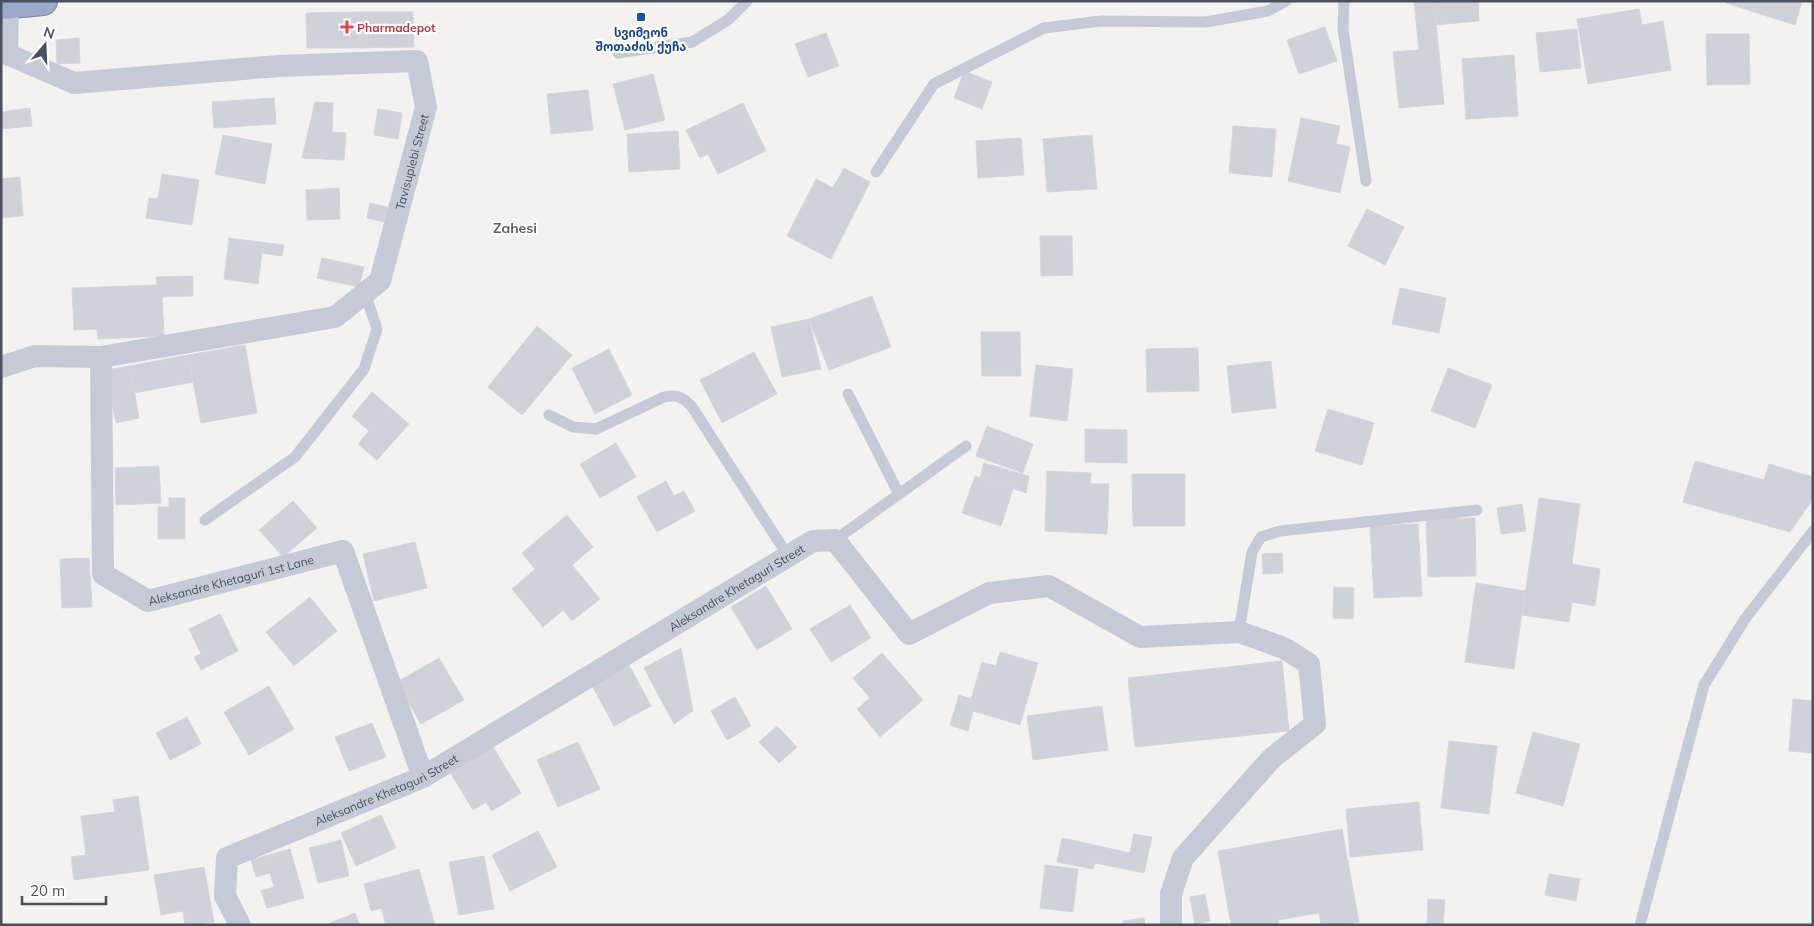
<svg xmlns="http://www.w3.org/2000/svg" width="1814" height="926" font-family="Mulish,'Noto Sans Georgian',sans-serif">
	<rect width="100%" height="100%" fill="#f4f2f1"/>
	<path fill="#d0d2d9" stroke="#d5d6dd" d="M1414 1H1434L1444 104 1399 108 1393 52 1419 50Z
		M1434 1H1478L1479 21 1436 25Z
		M1727 1H1802L1795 25 1726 3Z
		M1639 9 1642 25 1663 21 1671 70 1588 84 1577 19Z
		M359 12H413L414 47 360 48Z
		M359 12 360 48H307L306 13Z
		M1325 27 1337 61 1299 74 1287 40Z
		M1577 29 1581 68 1540 72 1536 33Z
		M826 33 839 66 808 77 795 44Z
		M1706 34H1749L1750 84 1707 85Z
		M79 38 80 63 57 64 56 40Z
		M1514 55 1518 116 1466 119 1462 59Z
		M964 71 992 82 982 109 954 98Z
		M653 74 665 120 625 130 613 84Z
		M588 90 593 130 551 134 547 94Z
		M274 98 276 124 214 128 212 102Z
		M315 102 333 103 332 132 346 133 344 160 302 158Z
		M743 103 766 151 718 174 708 154 700 158 686 130Z
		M30 108 32 126 1 129V112Z
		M378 109 402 113 398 139 374 135Z
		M1301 118 1340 126 1336 144 1350 147 1340 193 1288 181Z
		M1233 126 1276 129 1272 177 1229 173Z
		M678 131 680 169 629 172 627 134Z
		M223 135 272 144 265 184 215 174Z
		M1092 135 1097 189 1047 192 1043 139Z
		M1021 138 1024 175 978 178 976 141Z
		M844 168 870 182 831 259 787 236 816 179 833 188Z
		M162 174 199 180 192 225 146 218 149 198 158 199Z
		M20 177 23 216 1 218V179Z
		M339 188 340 219 307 220 306 190Z
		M370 203 388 207 384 222 367 218Z
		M1367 209 1404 227 1385 265 1348 246Z
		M1040 236H1072L1073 275 1041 276Z
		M229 238 284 245 282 256 262 253 258 284 224 279Z
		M322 258 364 267 359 287 317 278Z
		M193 276V296L162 297 164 336 98 339 97 329 74 330 72 288 157 285 156 277Z
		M1400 288 1446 298 1439 333 1392 324Z
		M872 296 891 347 829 370 809 319Z
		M809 319 821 369 782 377 771 327Z
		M537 326 572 355 522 415 488 387Z
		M981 332H1020L1021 376H982Z
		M245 345 257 413 201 423 188 355Z
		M1198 348 1199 391 1147 392 1146 349Z
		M609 349 632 395 595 414 572 368Z
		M754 352 777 394 722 423 700 380Z
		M188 355 193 382 134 393 130 366Z
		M1271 361 1276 408 1232 413 1227 366Z
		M1036 365 1073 369 1067 421 1030 416Z
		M130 366 139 418 116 423 106 370Z
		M1448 368 1492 385 1475 428 1431 411Z
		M372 392 409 424 377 460 358 444 369 431 352 416Z
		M1328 409 1374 423 1362 465 1315 451Z
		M987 426 1033 444 1023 473 976 456Z
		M1085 429 1127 430V463L1085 462Z
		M616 443 636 477 600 498 580 464Z
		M1695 461 1764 480 1769 464 1813 477V499L1790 532 1683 502Z
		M984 463 1029 476 1026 493 980 478Z
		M159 466 161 503 116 505 115 468Z
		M1047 471 1091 473 1090 484H1109L1107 534 1045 531Z
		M1132 474H1185V526H1133Z
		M975 476 1013 489 1001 526 962 513Z
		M666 481 674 496 684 491 695 511 657 532 637 497Z
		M169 498H185V539H158V507H169Z
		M1539 498 1580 504 1572 564 1600 569 1595 606 1572 602 1569 622 1522 615Z
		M293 501 317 528 283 557 259 530Z
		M1522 504 1526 531 1501 534 1497 508Z
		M567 515 593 547 572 565 600 599 572 621 563 610 543 627 512 589 535 569 522 553Z
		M1475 518 1476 576 1428 577 1426 519Z
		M1418 524 1422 596 1374 598 1370 526Z
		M415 542 427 588 374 601 363 554Z
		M1282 553 1283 573 1263 574 1262 554Z
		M89 558 92 607 62 608 60 559Z
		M1476 583 1525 591 1514 669 1465 662Z
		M766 586 792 629 757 650 731 607Z
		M1334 587 1354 588 1353 619 1333 618Z
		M310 597 337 631 294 666 266 632Z
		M850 605 871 638 831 662 810 629Z
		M220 614 238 651 201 670 194 657 201 654 189 629Z
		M681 648 693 711 674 724 644 668Z
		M1000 652 1038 663 1020 725 973 711 968 731 950 725 959 695 971 699 982 662 996 666Z
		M882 653 923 700 880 737 857 709 870 698 853 678Z
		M439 658 464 700 421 724 397 682Z
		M1282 661 1289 731 1135 747 1128 678Z
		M629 665 651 706 614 726 591 684Z
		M269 686 294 729 249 755 224 712Z
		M735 697 751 726 727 740 711 711Z
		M1793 699 1813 701V753L1789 751Z
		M1102 706 1108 750 1033 760 1027 716Z
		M187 717 201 744 170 760 156 733Z
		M372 723 386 757 349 771 335 737Z
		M777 726 797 747 779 763 759 742Z
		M1533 732 1580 744 1563 806 1516 793Z
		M1449 741 1497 746 1489 814 1441 808Z
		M578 742 600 789 558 807 537 760Z
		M493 747 521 793 492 811 486 802 473 810 450 772Z
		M138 796 149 870 74 880 71 857 86 855 81 816 115 812 113 800Z
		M1419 802 1423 850 1350 857 1346 809Z
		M381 815 396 848 356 866 341 833Z
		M1342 829 1359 922 1344 925H1321L1319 913 1278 920 1279 925H1231L1218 851Z
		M538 831 557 867 510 891 492 855Z
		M1134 834 1152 837 1144 873 1095 863 1093 869 1057 862 1062 838 1130 853Z
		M341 840 349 876 318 883 309 848Z
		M290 849 304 898 267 908 261 891 274 887 270 873 256 877 251 860Z
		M484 856 494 909 459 915 449 862Z
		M1045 865 1078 869 1073 912 1040 908Z
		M204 867 214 922 185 925 183 911 161 915 154 875Z
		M419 869 435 925H386L381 908 371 911 364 884Z
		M1549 874 1580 879 1576 901 1545 895Z
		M1205 894 1210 921 1195 924 1190 897Z
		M1428 899 1445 900 1443 925 1427 924Z
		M355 913 360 925H325Z
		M1144 918 1145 925H1124L1123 921Z"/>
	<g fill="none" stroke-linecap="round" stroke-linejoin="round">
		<g stroke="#7285ae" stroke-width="30">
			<path id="trunk" d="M1 5 43 1"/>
		</g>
		<path stroke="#c4cbd6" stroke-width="11" d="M1344 1 1343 29 1366 181
			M618 53 692 42 728 20 747 1
			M876 172 934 84 1044 28 1101 21 1206 22 1268 11 1286 1
			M848 394 899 494
			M549 415 573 427 596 429 664 397C677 394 683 397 692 407L788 556
			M205 520 295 457 364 369 377 329 365 293
			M835 540 966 446
			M1239 632 1252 552 1261 537 1280 531 1477 510
			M1640 925 1704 685 1745 619 1813 531"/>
		<g stroke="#c4cbd6" stroke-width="22">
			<path d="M7 54 8 4"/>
			<path id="s1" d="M101 357 103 574 148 601 343 551 423 777"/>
			<path id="s2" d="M1 367 35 356 101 357 335 317 380 281 426 107 417 61 279 66 74 83 7 54"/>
			<path id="s3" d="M240 925 225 896 227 858 423 777 813 541 835 540 909 634 989 593 1049 586 1140 637 1239 632 1284 648 1309 664 1315 724 1271 759 1183 858 1171 894V925"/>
		</g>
		<use href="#trunk" stroke="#9caaca" stroke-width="28"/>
	</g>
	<rect fill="#1a4fb4" stroke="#fff" stroke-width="2" x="636" y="12" width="10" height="10" rx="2.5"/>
	<path fill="#e0444e" stroke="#fff" stroke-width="2" d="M344.5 19.5h5v5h5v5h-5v5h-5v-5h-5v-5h5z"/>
	<g text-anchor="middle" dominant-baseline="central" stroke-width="4.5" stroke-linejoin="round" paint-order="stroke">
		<g font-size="12" font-weight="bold" fill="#be3a42" stroke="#fff" text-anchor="start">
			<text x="357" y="27">Pharmadepot</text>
		</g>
		<g font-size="12" font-weight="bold" fill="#164399" stroke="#fff">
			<text x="641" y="32">სვიმეონ<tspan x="641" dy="14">შოთაძის ქუჩა</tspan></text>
		</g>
		<g font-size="12" fill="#485160" stroke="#fff">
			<text stroke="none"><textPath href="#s2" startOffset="520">Tavisuplebi Street</textPath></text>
			<text stroke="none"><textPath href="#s1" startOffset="355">Aleksandre Khetaguri 1st Lane</textPath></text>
			<text stroke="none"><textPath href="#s3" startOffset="649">Aleksandre Khetaguri Street</textPath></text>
			<text stroke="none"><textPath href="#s3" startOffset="244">Aleksandre Khetaguri Street</textPath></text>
		</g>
		<g font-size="14" font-weight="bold" fill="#5d6067" stroke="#fff">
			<text x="515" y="228">Zahesi</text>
		</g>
	</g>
	<rect width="1814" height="926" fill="none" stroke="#485160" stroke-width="5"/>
	<g transform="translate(45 45) rotate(19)" stroke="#ffffff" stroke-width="4" paint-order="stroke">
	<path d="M0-4L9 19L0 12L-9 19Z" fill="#485160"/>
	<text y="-8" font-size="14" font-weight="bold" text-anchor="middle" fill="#485160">N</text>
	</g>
	<path d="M22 896v8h84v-8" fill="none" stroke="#485160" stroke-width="2.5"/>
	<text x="30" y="896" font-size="15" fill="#485160" stroke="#ffffff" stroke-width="4" paint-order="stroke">20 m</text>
</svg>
